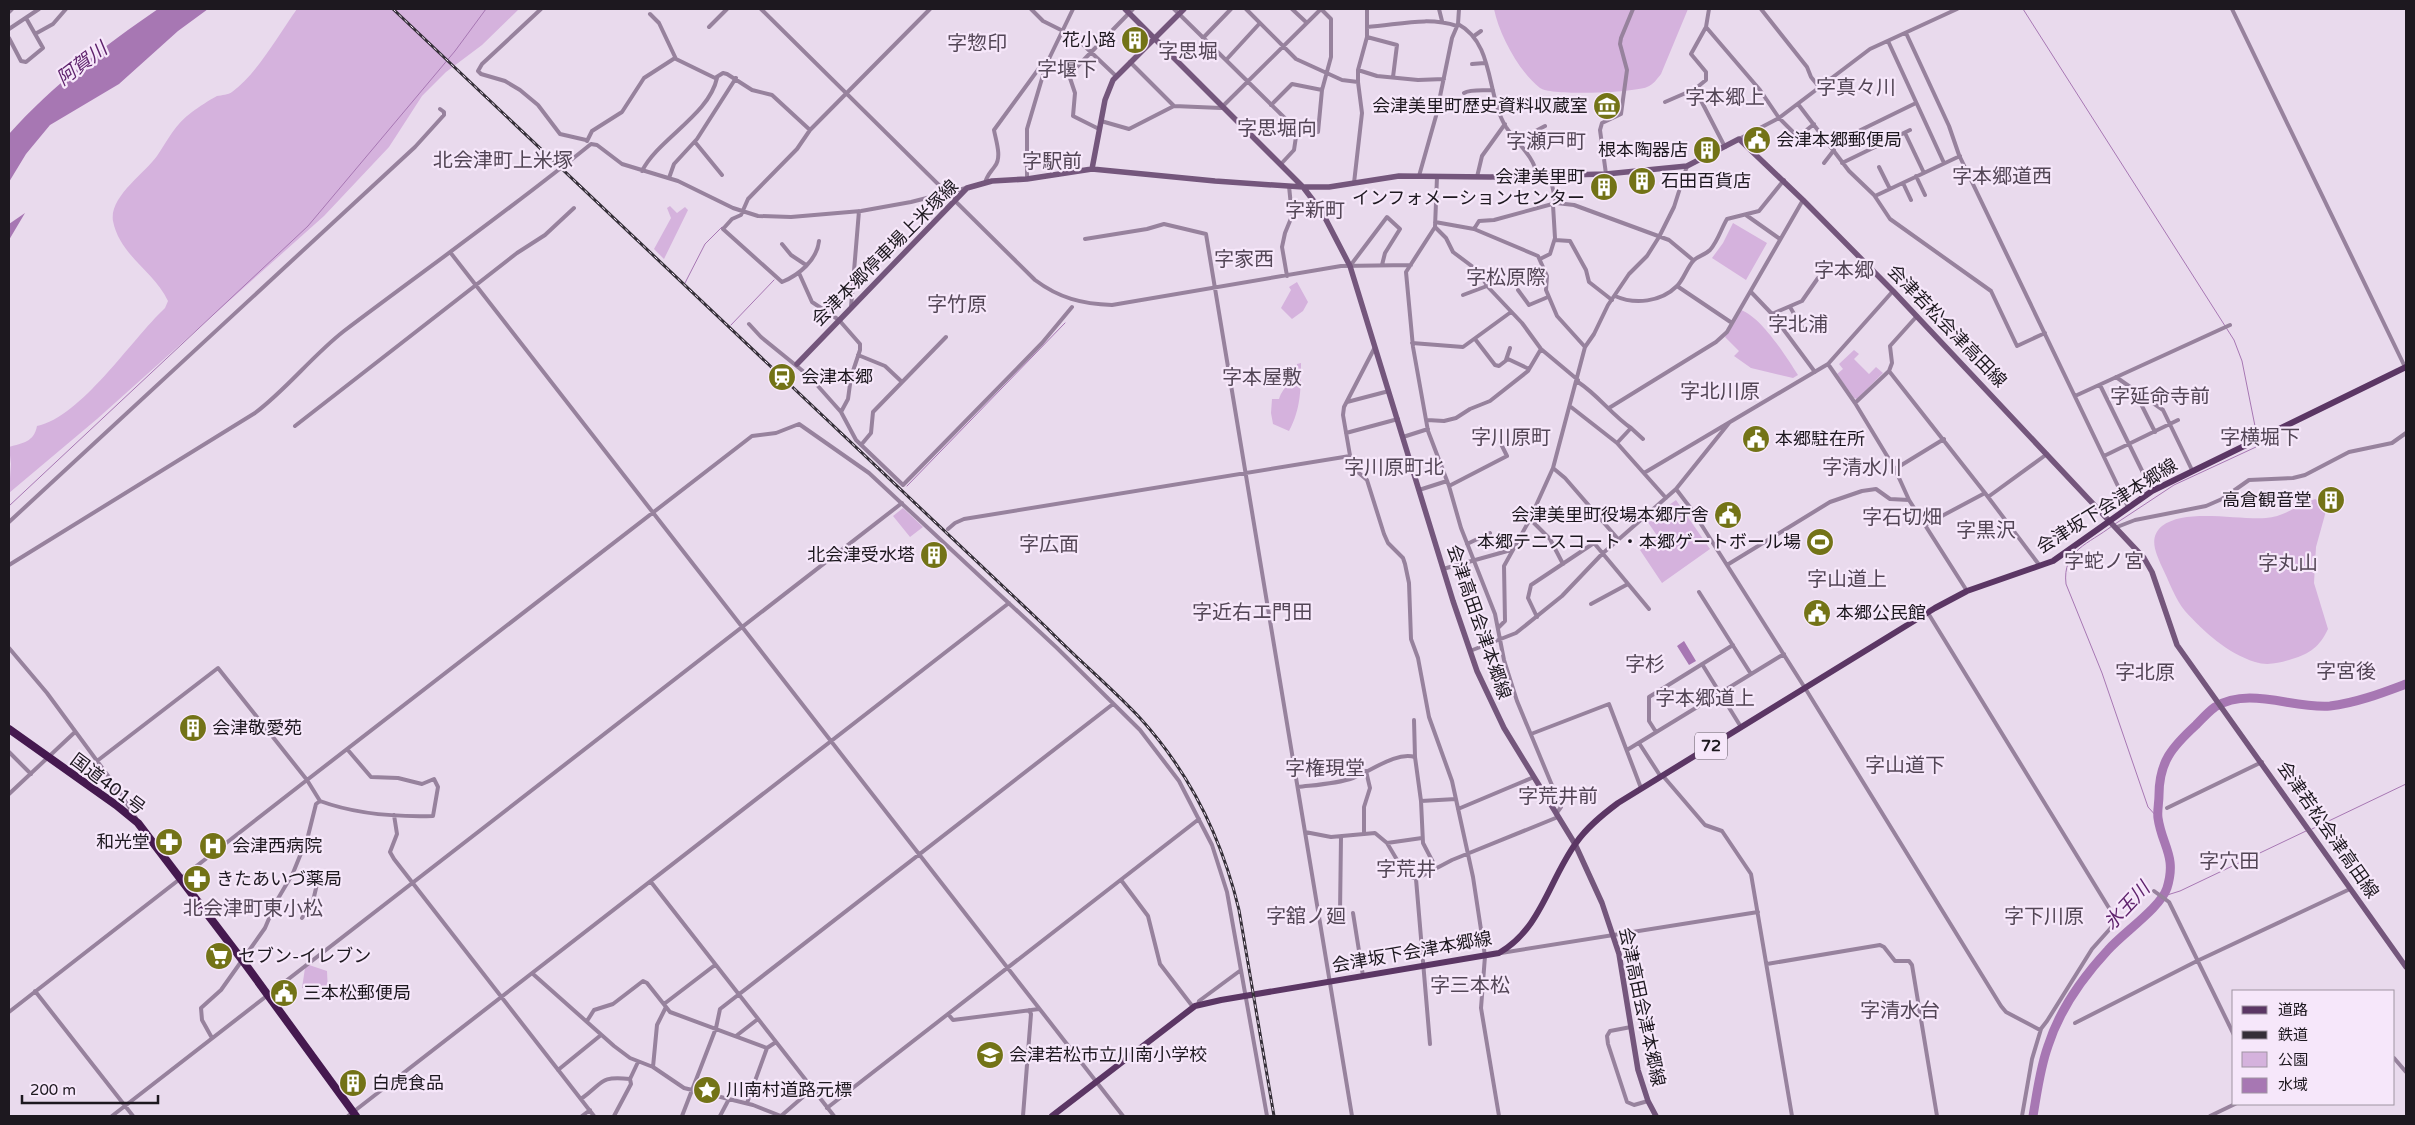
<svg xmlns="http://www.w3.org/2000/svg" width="2415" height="1125" font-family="'Varela Round','Noto Sans JP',sans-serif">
	<rect width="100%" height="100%" fill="#e9daed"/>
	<path fill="#d5b2dd" d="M297 9H519L482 45 446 72 422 96 389 147 324 216 97 419 9 493 11 464 9 447C23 443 34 442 37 426 81 417 131 340 165 308L168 301C154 271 120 256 113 221 109 197 145 173 157 156 168 140 175 124 192 112 199 107 209 100 217 96 222 95 228 95 232 92 257 74 279 34 297 9Z
		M1494 9H1688L1661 74C1657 79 1653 85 1647 87 1632 93 1551 96 1540 88 1519 72 1499 34 1494 9Z
		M670 206 677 213 685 207 688 210 664 259 654 249 671 218 667 208Z
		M1733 223 1767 243 1746 280 1712 258 1723 243Z
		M1297 282 1308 302 1303 311 1292 319 1281 308 1291 290 1289 287Z
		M1741 310C1761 317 1786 356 1798 375L1793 378 1751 368 1734 356 1739 351 1725 337Z
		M1854 350 1859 354 1854 359 1869 374 1876 367 1883 373 1857 399 1854 398 1837 374 1843 369 1839 364Z
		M1301 363C1301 388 1301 409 1289 431L1273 424 1271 413 1272 399H1279C1283 385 1298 379 1297 364Z
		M2315 499 2322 503 2326 511 2316 547 2314 583 2328 629C2320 646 2310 654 2292 659 2280 663 2267 666 2255 662 2227 653 2204 632 2185 611 2175 599 2169 581 2162 567 2156 553 2148 538 2162 526 2185 508 2237 520 2266 518 2283 517 2299 505 2315 499Z
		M1676 500 1710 549 1662 583 1640 550 1658 537 1647 521Z
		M903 508 923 527 910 537 893 516Z
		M934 547 938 548V551L940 550 942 554 940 561 933 563 927 559 926 554 929 548Z
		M309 965 327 971 328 993 302 988 305 968Z"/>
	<path fill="#a777b3" d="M158 9H208L178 31 119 84 50 125 26 154 9 182V134C53 85 104 46 158 9Z
		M25 213 9 240V224Z
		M1684 641 1696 661 1689 665 1677 646Z"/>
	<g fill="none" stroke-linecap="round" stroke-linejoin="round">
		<path stroke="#a777b3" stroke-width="1" d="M2023 9 2234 340 2242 361 2257 436
			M685 283 705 244 722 227
			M731 325 774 280
			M907 486 1065 323
			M9 506 308 226 455 51 486 9
			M2115 524 2174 485 2256 447 2258 442
			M2112 526C2089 544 2062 550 2066 584L2102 673 2148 807 2158 818
			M2312 829 2406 784
			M2164 896 2180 891 2306 831"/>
		<path stroke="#a777b3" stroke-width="9" d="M2033 1116C2037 1093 2040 1068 2048 1046 2059 1011 2083 977 2108 950 2123 933 2161 907 2167 888 2177 856 2162 846 2158 818 2157 811 2159 803 2159 795 2159 762 2172 747 2196 725 2202 719 2208 712 2215 707 2249 686 2293 709 2330 706 2356 703 2382 693 2406 684"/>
		<path stroke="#97829d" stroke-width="4" d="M541 9 482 64 478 71 481 74 505 81 520 90 538 105 560 134 586 140
			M761 9 1035 280C1059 298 1082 304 1112 305L1341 266 1411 265
			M1031 9 1043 21 1075 37 1116 76
			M1174 9 1297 130 1318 132 1322 90 1331 57V19L1321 9
			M1246 9 1296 59 1342 80 1358 82V70L1377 76 1418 80 1444 79
			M1292 9 1307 23
			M1439 9 1442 21
			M1709 9 1706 27 1760 90 1779 118 1798 137 1814 124
			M1761 9 1807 67 1811 77 1820 88
			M2232 9 2405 367
			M9 12 12 9
			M650 14 659 23 676 59 715 78 723 73 727 74 752 90 772 95 810 130
			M1458 24C1495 44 1486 95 1506 127 1516 142 1535 157 1537 176
			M709 27 727 9
			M1367 27C1398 25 1427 16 1457 26
			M9 29 39 9
			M1906 33 1949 126 1959 155 2128 507
			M35 34 53 24 66 9
			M1474 36 1481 31
			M1367 37 1397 45 1393 77
			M9 38 21 61 26 62 43 48 26 18
			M1203 38 1231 9
			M1888 41 1944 163
			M1226 60 1260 23
			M1130 62 1174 106
			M1472 64 1485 63
			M1358 70 1367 37V9
			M1695 89 1725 147
			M1464 93C1471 89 1484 91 1493 90
			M1439 101 1452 110
			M1665 102 1695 89 1706 80V72L1691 54 1706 27
			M1798 104 1849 171 1874 195 1890 219 1991 291 2017 346 2045 333
			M1271 105 1292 84 1322 90
			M1101 121 1129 129 1174 106 1221 108 1321 9
			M1099 129 1073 116 1075 93 1069 75 1133 9
			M1905 133 1924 173
			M1739 139 1779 118 1870 49 1957 9
			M587 141 592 131 622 112 644 78 675 58
			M1517 141 1545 126
			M695 142 722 175
			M1830 145 1916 103
			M1824 163 1834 150
			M1842 163 1910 130
			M1281 164 1294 150 1297 130
			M1879 167 1890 189
			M642 171C658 139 709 115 717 78
			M1606 174 1600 130 1602 123 1621 114 1627 70 1620 44 1621 38 1633 9
			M1419 176 1436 116 1452 38 1458 24 1459 9
			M1550 176 1556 203 1574 205 1669 240 1693 260
			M1916 176 1925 195
			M1437 177 1435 227 1406 272 1413 347 1428 431 1449 486 1461 528 1495 614 1504 660 1517 701 1561 807 1556 814
			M1477 177 1482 156 1505 124
			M669 178 674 164 697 139 736 78
			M1027 179V129L1046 65 1073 9
			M985 183C987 175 991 172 995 166 1002 157 996 141 994 130L1040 67 1046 65
			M1354 183 1362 113 1358 82
			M1903 183 1911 200
			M1875 196 1960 156
			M1746 215 1780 239
			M1435 222 1474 229 1479 221 1494 220 1556 203
			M1435 227 1446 238 1453 252 1477 270 1488 287 1522 323 1541 349 1578 380
			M1474 229 1538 256 1547 276 1546 290 1557 316 1585 347
			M1085 239 1147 229 1164 224 1206 234 1352 1116
			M1555 240 1570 241 1586 270 1589 282 1612 300
			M819 241C817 260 799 275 782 282L723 229 732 219 741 215 748 199 797 149 810 130 930 9
			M782 244 791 255 806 265
			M450 252 1123 1116
			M1540 259 1550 254 1555 238 1553 205
			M1350 266 1387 217 1400 229 1385 253 1382 265
			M799 273 812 302 839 320 860 344V350L851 377 848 399 841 412
			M1287 276 1282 247 1285 233 1292 216 1289 186
			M1677 286 1732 323
			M1518 290 1529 305 1548 297
			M1751 292 1772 314 1815 372
			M1463 295 1487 286
			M1615 296C1635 305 1661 302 1677 286 1684 279 1687 267 1694 260 1698 256 1705 255 1710 250 1718 241 1721 229 1727 219L1759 211 1784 180
			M851 307 859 211
			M1790 307 1803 329
			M1772 314 1802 301 1818 278
			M1917 316 1890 346 1892 363 1889 371 1985 493
			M749 324 761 337 809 376 841 412 856 440 903 485 1042 343 1072 307
			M1475 339 1495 365 1499 366 1508 359 1529 369
			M1412 343 1463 347 1511 312
			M1375 347 1344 407 1343 415 1352 467 1367 480 1384 534 1388 543 1403 558 1405 564 1409 583 1411 639 1418 658 1429 717 1452 781 1473 877 1485 956 1481 1008 1499 1116
			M858 355 885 366 902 382
			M1506 360 1510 348
			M1828 364 1855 403 1895 469 1909 500 1967 591
			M2116 377 2163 410 2192 470
			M1578 382C1598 395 1611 414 1631 428L1617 443 1666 498
			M2100 385 2152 491
			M2135 392 2155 432
			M2075 396 2230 325
			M1347 402 1389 391
			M1855 403 1889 371
			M1571 407 1617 443
			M1609 408 1716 342 1727 332 1803 200
			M1427 420 1444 421 1456 418 1470 409 1490 401 1528 371 1541 349
			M295 426 517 253 545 235 574 208
			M1631 428 1643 439
			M1346 433 1398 419
			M1403 437 1428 429
			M861 445 871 433 873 412 946 337
			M2104 456 2178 420
			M1553 468 1565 478 1618 539
			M1895 469 1944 439
			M1644 473 1828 364 1893 291
			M1449 486 1507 456 1500 442
			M1676 489 1692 510 1805 688 2001 1006 2006 1012 2040 1030 2047 1021 2092 949 2117 921 1928 613
			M1419 490 1447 481
			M1988 497 2040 566
			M1530 519 1550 539 1563 564
			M9 522 415 147 444 115V112L440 109
			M1925 525 1985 493 1988 497 2047 454
			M2117 527 2135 520 2206 506 2222 499 2249 480 2293 478 2305 475 2349 452 2392 443 2406 433
			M948 529 955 523 964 519 1350 456
			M1467 544 1490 533
			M9 565 255 413C287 389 312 356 344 331 426 269 511 209 591 144L597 145 622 164 678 181 733 208 758 216 791 217 861 211 911 202 966 188
			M1727 565 1830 502 1862 491 1876 489 1890 499 1909 500
			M1443 569 1511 550
			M1699 592 1751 674
			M1591 604 1628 584
			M1537 617 1528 598 1531 585 1594 543 1649 609
			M1499 627 1505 621 1504 566 1529 521 1553 468 1585 347 1594 334 1608 305 1629 274 1647 256 1659 237 1674 207 1687 166
			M9 648 47 693 117 788 136 818
			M1470 651 1516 633 1562 596 1602 554 1676 489 1729 423
			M1702 664 1741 727
			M1414 720 1415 757 1421 801 1423 843 1436 868
			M1656 732 1649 721V697L1733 645
			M1531 734 1609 704 1641 788
			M1639 743 1661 777
			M1627 750 1784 654
			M9 752 31 774
			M97 761 218 668 307 780 752 436 776 433 799 424 869 473 1057 648 1140 730 1179 781 1212 845 1227 892 1267 1116
			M1663 776 1705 825 1722 831 1751 874 1792 1116
			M1298 787C1315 785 1336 784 1353 778 1370 772 1396 751 1415 757
			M9 794 75 732
			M107 798 117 788
			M320 801C355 814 396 817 433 816L438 787 434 779 422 784 398 778 371 777 347 749
			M1421 801 1456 799
			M2167 808 2262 762
			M1458 809 1534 777
			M394 815 397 834 390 852 394 859 594 1116
			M1305 832 1331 837 1375 833 1387 843 1406 875 1417 879
			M1364 833V807L1370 788 1366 771
			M1387 843 1422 838
			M293 873 312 878 317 884 313 901 302 918
			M1121 880 1148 916 1160 964 1193 1007
			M651 882 834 1116
			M2154 891 2169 902 2234 1035
			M1340 913 1341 837
			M1353 913 1363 976
			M1501 953 1758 912
			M1767 964 1880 945 1884 947 1895 961H1909L1912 965 1937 1116
			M533 974 614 1046 630 1058 653 1067 684 1088 753 1105 781 1116
			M35 991 133 1116
			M664 1004 715 965
			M1198 1005 1199 1001 1241 970
			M9 1012 307 780 320 801 316 804 308 836 293 873 276 902 265 928 221 990 201 1008 202 1020 212 1038
			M948 1014 953 1020 1039 1009
			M587 1021 594 1010 613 1004 643 981 647 983 670 1012 767 1048 776 1042
			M2075 1023 2197 961 2350 889
			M1631 1027 1610 1031 1607 1036 1608 1044 1627 1102 1634 1105 1648 1101
			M736 1036 758 1019
			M1430 1044 1416 879 1452 860 1558 817
			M2394 1058 2406 1072
			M653 1067 657 1025 666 1007
			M558 1070 601 1035
			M581 1099C605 1082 598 1076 630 1079L638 1062
			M747 1103 767 1048
			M827 1108 1199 819
			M112 1116 902 503
			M348 1116 1009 603
			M582 1116 590 1110
			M614 1116 631 1084 630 1079
			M682 1116 716 1028 720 1009 1113 704
			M720 1116 729 1099
			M781 1116 812 1089
			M1023 1116 1031 1014 1029 1010
			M2022 1116 2032 1059 2041 1029
			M2210 1116 2235 1104"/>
		<path stroke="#74567c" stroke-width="5.5" d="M1125 9 1303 187H1329L1399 176 1490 177 1606 174 1687 166 1739 139 1803 200 1893 291 2144 558 2152 572 2177 645 2406 967
			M1092 169 1105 100 1113 80 1184 9
			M797 364 967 188 992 181 1027 179 1092 169 1215 181 1303 187 1322 212 1350 266 1453 601 1477 671 1504 728 1575 844 1602 903 1619 954 1638 1070 1648 1101 1656 1116"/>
		<path stroke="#5b3664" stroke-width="6" d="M1052 1116 1195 1006 1221 1000 1499 953C1541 929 1549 880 1576 843 1587 827 1602 815 1618 803L1935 608 1967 591 2053 561 2152 491 2406 367"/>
		<path stroke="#45194f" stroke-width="8" d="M9 729 116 805 138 823 243 961 356 1116"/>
		<g stroke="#352f38" stroke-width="3">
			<path id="rail" d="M393 9 1047 628C1077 659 1111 687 1140 718 1190 773 1222 839 1239 910L1274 1116"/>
		</g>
		<use href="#rail" stroke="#f6e7fa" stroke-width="1" stroke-dasharray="4" stroke-linecap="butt"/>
	</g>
	<defs>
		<g id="building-disc" transform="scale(1.4375)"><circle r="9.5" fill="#737317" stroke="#f6e7fa"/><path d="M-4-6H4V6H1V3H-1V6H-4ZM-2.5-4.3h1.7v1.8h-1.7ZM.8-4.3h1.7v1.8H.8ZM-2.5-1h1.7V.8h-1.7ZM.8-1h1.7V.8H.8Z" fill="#fff"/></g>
		<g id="museum-disc" transform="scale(1.4375)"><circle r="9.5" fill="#737317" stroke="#f6e7fa"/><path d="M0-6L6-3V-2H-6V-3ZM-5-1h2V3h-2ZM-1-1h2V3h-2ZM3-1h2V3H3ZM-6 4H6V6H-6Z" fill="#fff"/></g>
		<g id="civic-disc" transform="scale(1.4375)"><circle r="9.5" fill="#737317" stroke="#f6e7fa"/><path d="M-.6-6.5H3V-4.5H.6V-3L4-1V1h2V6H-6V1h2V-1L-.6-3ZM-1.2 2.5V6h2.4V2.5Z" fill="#fff"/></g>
		<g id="station-disc" transform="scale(1.4375)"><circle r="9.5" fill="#737317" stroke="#f6e7fa"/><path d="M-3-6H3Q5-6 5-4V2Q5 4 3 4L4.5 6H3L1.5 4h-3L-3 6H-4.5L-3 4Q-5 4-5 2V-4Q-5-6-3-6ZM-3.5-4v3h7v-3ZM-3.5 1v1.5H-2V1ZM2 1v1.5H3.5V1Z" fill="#fff"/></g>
		<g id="stadium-disc" transform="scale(1.4375)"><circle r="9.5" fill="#737317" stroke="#f6e7fa"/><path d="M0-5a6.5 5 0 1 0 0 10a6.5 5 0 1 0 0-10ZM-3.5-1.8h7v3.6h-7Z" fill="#fff"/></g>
		<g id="pharmacy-disc" transform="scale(1.4375)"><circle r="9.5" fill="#737317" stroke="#f6e7fa"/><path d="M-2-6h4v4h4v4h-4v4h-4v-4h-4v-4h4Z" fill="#fff"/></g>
		<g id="hospital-disc" transform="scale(1.4375)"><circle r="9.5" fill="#737317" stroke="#f6e7fa"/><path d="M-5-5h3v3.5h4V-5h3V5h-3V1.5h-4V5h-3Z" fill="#fff"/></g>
		<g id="supermarket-disc" transform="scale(1.4375)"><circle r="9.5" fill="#737317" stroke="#f6e7fa"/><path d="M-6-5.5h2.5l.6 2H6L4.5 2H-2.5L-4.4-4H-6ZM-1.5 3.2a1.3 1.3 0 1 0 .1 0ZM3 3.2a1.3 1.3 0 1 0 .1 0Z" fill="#fff"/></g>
		<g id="school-disc" transform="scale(1.4375)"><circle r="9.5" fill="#737317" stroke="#f6e7fa"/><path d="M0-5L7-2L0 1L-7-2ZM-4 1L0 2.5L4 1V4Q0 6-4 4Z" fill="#fff"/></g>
		<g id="sight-disc" transform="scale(1.4375)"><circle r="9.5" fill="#737317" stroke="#f6e7fa"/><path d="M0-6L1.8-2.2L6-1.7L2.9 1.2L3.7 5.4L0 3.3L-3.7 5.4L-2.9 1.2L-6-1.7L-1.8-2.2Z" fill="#fff"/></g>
	</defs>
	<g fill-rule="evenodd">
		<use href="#building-disc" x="1135" y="40"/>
		<use href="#museum-disc" x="1607" y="106"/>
		<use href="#civic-disc" x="1757" y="140"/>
		<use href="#building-disc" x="1707" y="150"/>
		<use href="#building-disc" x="1642" y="181"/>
		<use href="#building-disc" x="1604" y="187"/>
		<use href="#station-disc" x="782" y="377"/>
		<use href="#civic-disc" x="1756" y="439"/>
		<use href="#building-disc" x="2331" y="500"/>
		<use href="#civic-disc" x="1728" y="515"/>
		<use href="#stadium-disc" x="1820" y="542"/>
		<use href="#building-disc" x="934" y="555"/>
		<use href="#civic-disc" x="1817" y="613"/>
		<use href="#building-disc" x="193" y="728"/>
		<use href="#pharmacy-disc" x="169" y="842"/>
		<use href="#hospital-disc" x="213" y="846"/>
		<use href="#pharmacy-disc" x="197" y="879"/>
		<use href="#supermarket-disc" x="219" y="956"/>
		<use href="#civic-disc" x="284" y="993"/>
		<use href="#school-disc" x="990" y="1055"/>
		<use href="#building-disc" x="353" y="1083"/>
		<use href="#sight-disc" x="707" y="1090"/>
	</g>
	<g text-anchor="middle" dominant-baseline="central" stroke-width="4.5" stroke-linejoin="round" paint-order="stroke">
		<rect fill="#f6e7fa" stroke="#5e5661" stroke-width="1" x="1695" y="732.5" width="32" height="27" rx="4"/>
		<g font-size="16" font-weight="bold" fill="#1d181f">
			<text x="1711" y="746">72</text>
		</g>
		<g font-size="18" fill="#1d181f" stroke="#f6e7fa" text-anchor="start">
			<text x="1116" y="40" text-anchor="end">花小路</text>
			<text x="1588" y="106" text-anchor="end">会津美里町歴史資料収蔵室</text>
			<text x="1776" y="140">会津本郷郵便局</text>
			<text x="1688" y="150" text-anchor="end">根本陶器店</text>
			<text x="1585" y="177" text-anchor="end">会津美里町<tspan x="1585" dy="21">インフォメーションセンター</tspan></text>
			<text x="1661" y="181">石田百貨店</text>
			<text x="801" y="377">会津本郷</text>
			<text x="1775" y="439">本郷駐在所</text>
			<text x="2312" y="500" text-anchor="end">高倉観音堂</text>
			<text x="1709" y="515" text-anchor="end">会津美里町役場本郷庁舎</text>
			<text x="1801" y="542" text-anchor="end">本郷テニスコート・本郷ゲートボール場</text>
			<text x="915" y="555" text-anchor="end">北会津受水塔</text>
			<text x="1836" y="613">本郷公民館</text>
			<text x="212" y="728">会津敬愛苑</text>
			<text x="150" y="842" text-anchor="end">和光堂</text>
			<text x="232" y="846">会津西病院</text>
			<text x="216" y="879">きたあいづ薬局</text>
			<text x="238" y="956">セブン-イレブン</text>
			<text x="303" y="993">三本松郵便局</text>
			<text x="1009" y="1055">会津若松市立川南小学校</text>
			<text x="372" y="1083">白虎食品</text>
			<text x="726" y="1090">川南村道路元標</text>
		</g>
		<g font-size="18" fill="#1d181f" stroke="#f6e7fa">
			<text transform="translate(885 253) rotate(-45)">会津本郷停車場上米塚線</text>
			<text transform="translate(1947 326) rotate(46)">会津若松会津高田線</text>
			<text transform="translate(2107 506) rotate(-32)">会津坂下会津本郷線</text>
			<text transform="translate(1479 622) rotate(71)">会津高田会津本郷線</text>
			<text transform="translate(108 784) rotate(37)">国道401号</text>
			<text transform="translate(2328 830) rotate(55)">会津若松会津高田線</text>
			<text transform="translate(1412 952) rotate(-10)">会津坂下会津本郷線</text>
			<text transform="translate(1642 1007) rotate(78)">会津高田会津本郷線</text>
		</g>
		<g font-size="19" font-style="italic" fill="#5f236d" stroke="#f6e7fa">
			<text transform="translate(82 64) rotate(-37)">阿賀川</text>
			<text transform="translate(2127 906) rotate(-47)">氷玉川</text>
		</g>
		<g font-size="20" fill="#534656" stroke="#f6e7fa">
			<text x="977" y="44">字惣印</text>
			<text x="1188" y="52">字思堀</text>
			<text x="1067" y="70">字堰下</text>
			<text x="1856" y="88">字真々川</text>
			<text x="1725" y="98">字本郷上</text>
			<text x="1277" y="129">字思堀向</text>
			<text x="1546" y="142">字瀬戸町</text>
			<text x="503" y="161">北会津町上米塚</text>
			<text x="1052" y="162">字駅前</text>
			<text x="2002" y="177">字本郷道西</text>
			<text x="1315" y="211">字新町</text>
			<text x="1244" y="260">字家西</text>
			<text x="1844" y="271">字本郷</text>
			<text x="1506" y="278">字松原際</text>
			<text x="957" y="305">字竹原</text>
			<text x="1798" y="325">字北浦</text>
			<text x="1262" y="378">字本屋敷</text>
			<text x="1720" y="392">字北川原</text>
			<text x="2160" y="397">字延命寺前</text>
			<text x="1511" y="438">字川原町</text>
			<text x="2260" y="438">字横堀下</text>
			<text x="1394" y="468">字川原町北</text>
			<text x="1862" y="468">字清水川</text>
			<text x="1902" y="518">字石切畑</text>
			<text x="1986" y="531">字黒沢</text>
			<text x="1049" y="545">字広面</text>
			<text x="2104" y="562">字蛇ノ宮</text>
			<text x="2288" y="564">字丸山</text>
			<text x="1847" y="580">字山道上</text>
			<text x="1252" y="613">字近右エ門田</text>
			<text x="1645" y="665">字杉</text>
			<text x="2346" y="672">字宮後</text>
			<text x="2145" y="673">字北原</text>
			<text x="1705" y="699">字本郷道上</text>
			<text x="1905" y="766">字山道下</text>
			<text x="1325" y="769">字権現堂</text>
			<text x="1558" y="797">字荒井前</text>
			<text x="2229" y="862">字穴田</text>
			<text x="1406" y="870">字荒井</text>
			<text x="253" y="909">北会津町東小松</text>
			<text x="1306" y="917">字舘ノ廻</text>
			<text x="2044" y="917">字下川原</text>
			<text x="1470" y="986">字三本松</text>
			<text x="1900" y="1011">字清水台</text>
		</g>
	</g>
	<rect width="2415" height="1125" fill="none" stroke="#1d181f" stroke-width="20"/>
	<rect x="2232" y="990" width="162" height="115" fill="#f6e7fa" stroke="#9f94a2"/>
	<rect x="2242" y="1006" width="25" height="8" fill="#5b3664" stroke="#9f94a2"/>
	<text x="2278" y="1015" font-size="15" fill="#1d181f">道路</text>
	<rect x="2242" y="1031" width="25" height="8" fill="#352f38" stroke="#9f94a2"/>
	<text x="2278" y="1040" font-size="15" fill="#1d181f">鉄道</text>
	<rect x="2242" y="1052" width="25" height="15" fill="#d5b2dd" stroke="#9f94a2"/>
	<text x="2278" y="1065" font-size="15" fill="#1d181f">公園</text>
	<rect x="2242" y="1078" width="25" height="15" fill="#a777b3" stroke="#9f94a2"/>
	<text x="2278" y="1090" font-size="15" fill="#1d181f">水域</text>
	<path d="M22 1095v8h136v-8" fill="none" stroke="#1d181f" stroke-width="2.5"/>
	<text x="30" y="1095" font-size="15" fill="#1d181f" stroke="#f6e7fa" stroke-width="4" paint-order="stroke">200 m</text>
</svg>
